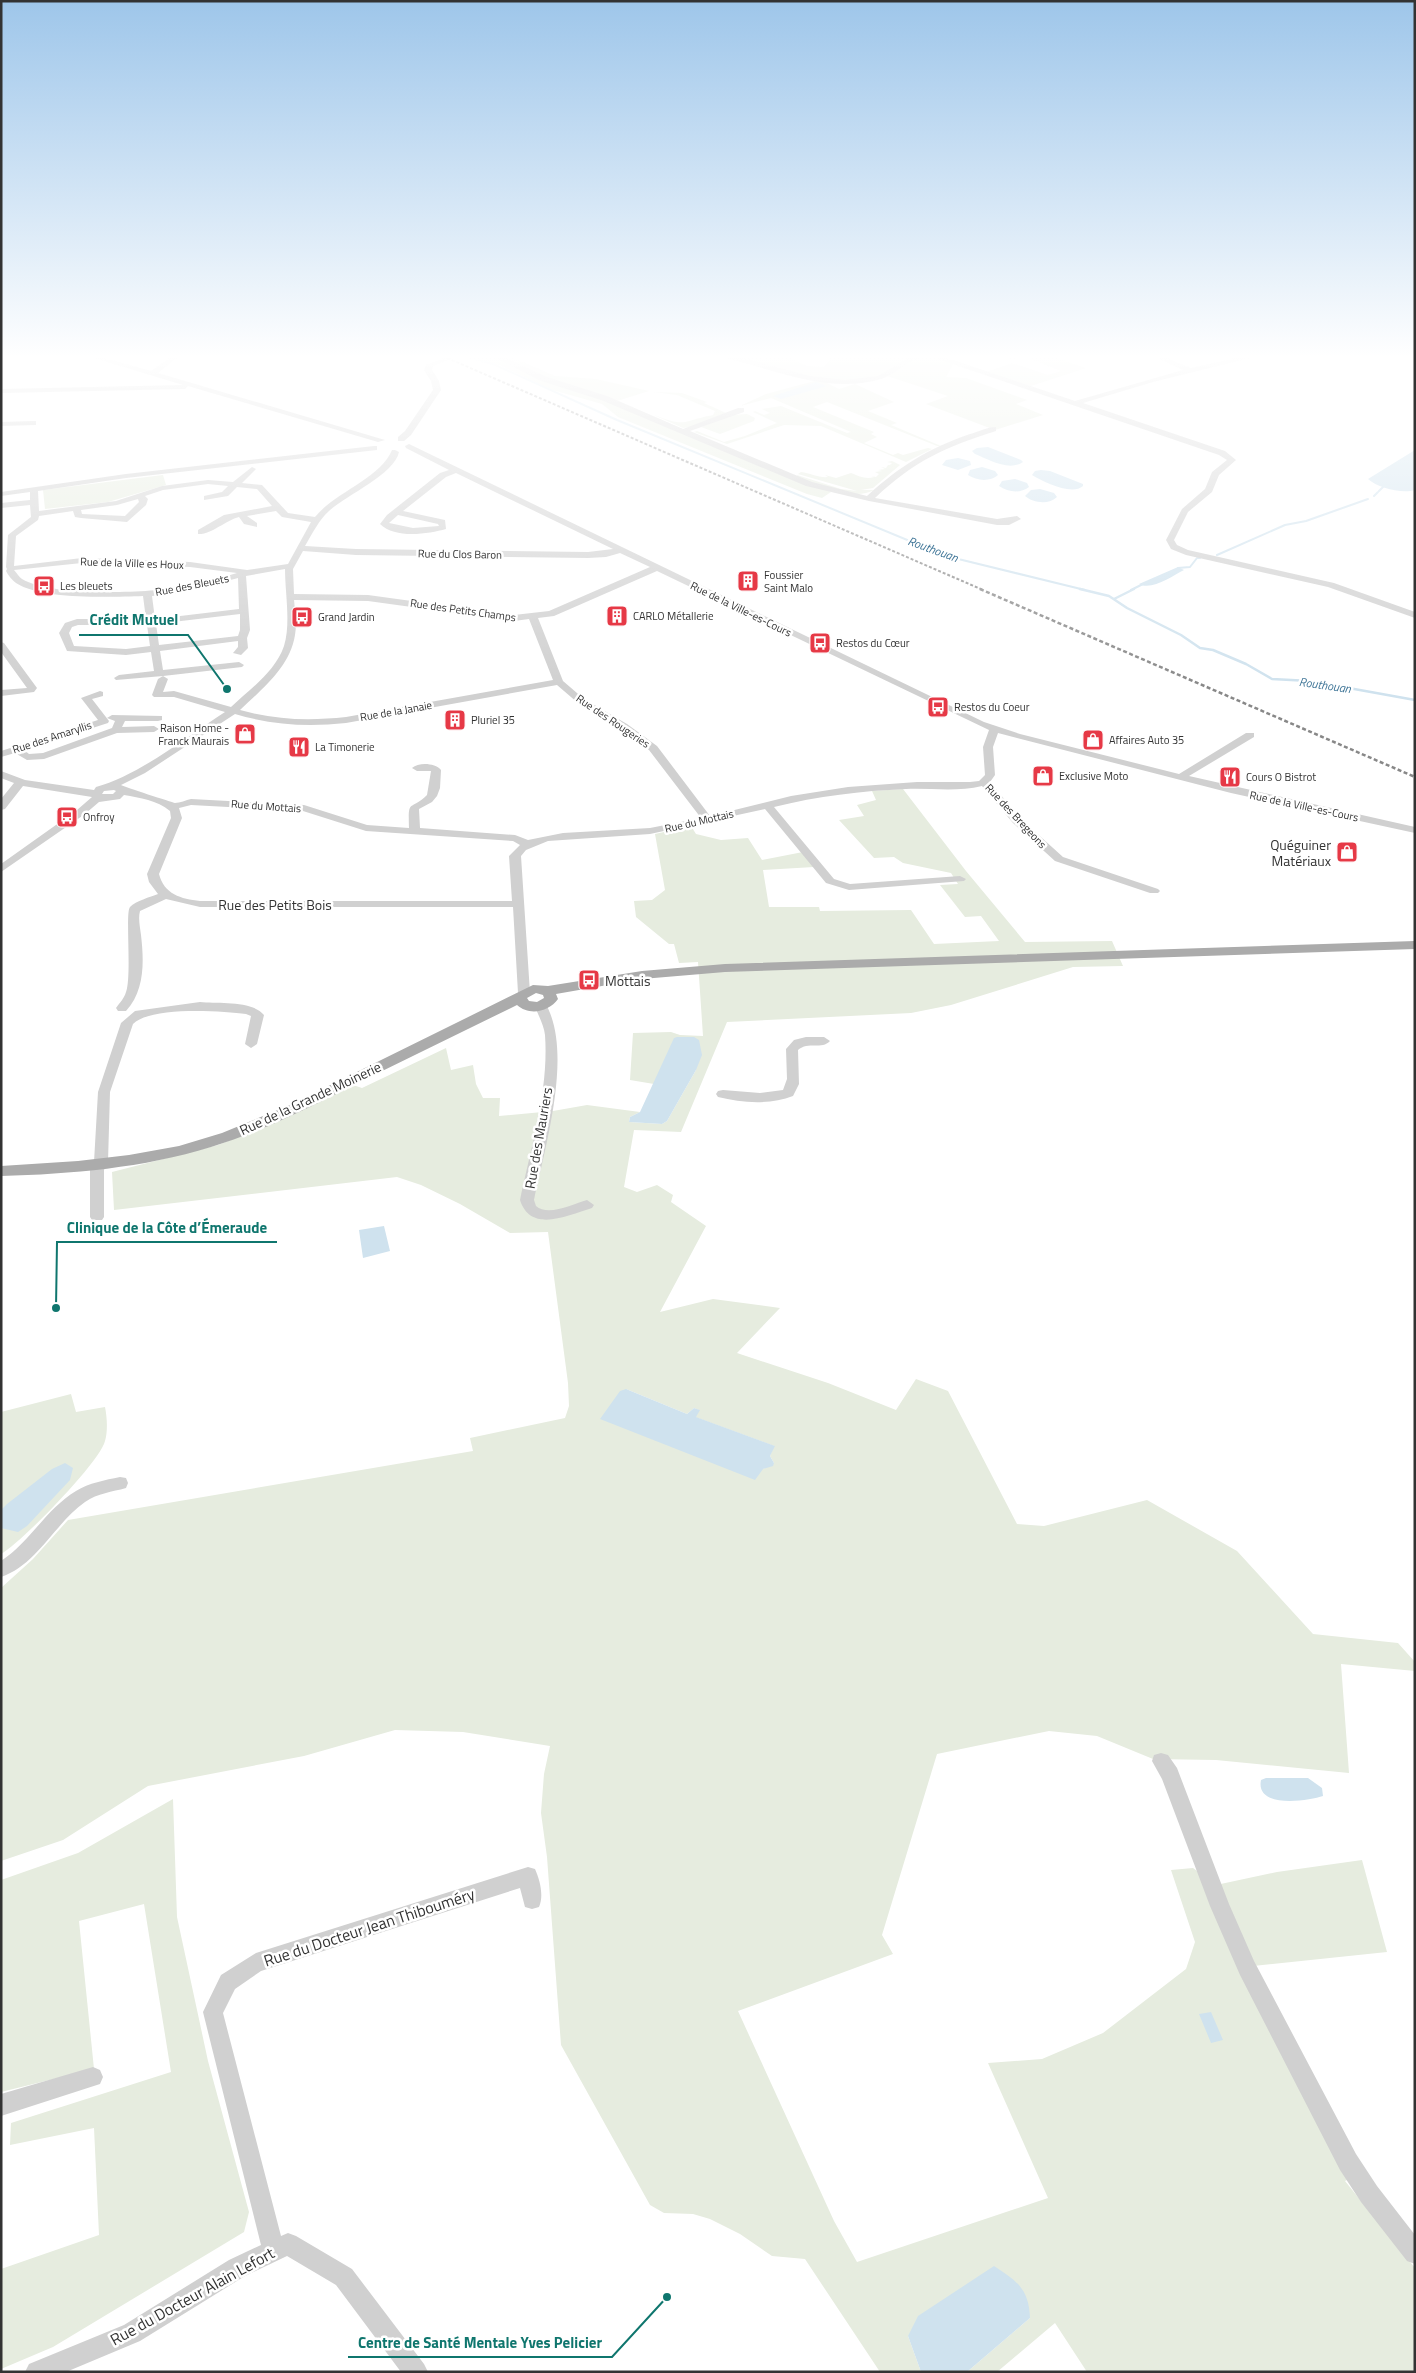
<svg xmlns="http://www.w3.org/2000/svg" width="1416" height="2373" font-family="'Titillium Web',sans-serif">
	<rect width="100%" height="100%" fill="#fff"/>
	<path fill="#e6ecdf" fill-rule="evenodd" d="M462 354H505L555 376 596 379 649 391 617 401 831 492 822 498 807 494 618 417 602 404 549 389 500 365Z
		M718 354H779L774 356 780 359 789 357 807 366 824 367 830 359 823 357 831 354H923L954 363 946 377 966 378 1027 400 1016 404 1043 415 995 430 926 404 948 396 884 375 857 381 837 380 827 383 839 389 855 384 894 402 868 411 897 423 891 425 941 446H937L827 402 813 407 874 432 871 434 877 437 864 443 893 455 898 453 903 455 928 448 932 449 906 462 821 426 784 425 727 444 694 432 697 431 724 442 745 436 777 423 753 412 755 411 764 415 770 413 762 409 781 406 847 433 851 432 771 398 740 406 766 394 818 380Z
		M992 354H1046L1086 368 1031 386 987 372 1012 363 1048 375 1061 371 1023 356 1014 359Z
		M654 392 682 393 707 402 704 403 726 413 692 427 683 428 654 415C688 428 681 421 713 415L715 411 677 395Z
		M747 414 755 418 754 421 720 434 701 427 733 415Z
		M892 461 900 465 873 488 861 490H874C853 502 819 484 798 478L797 475 841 489 857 491 798 474 801 472C810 473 819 478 828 477L825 475 836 478 851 473C859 476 866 480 874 477L871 476 876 477 879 474 875 472 882 471 878 470 885 469 881 467 886 468 888 465H884H890L892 463 887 462Z
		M163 475 166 485 108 502 45 509 43 490Z
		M903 789 966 871 1025 942 1112 941 1123 966 1073 967 951 1005 911 1013 727 1022 681 1132 634 1130 624 1187 637 1192 657 1185 673 1195 671 1202 706 1226 660 1312 713 1299 780 1308 737 1353 828 1383 896 1410 916 1379 948 1391 1017 1524 1044 1526 1147 1500 1237 1551 1313 1634 1398 1643 1415 1662V1671L1341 1664 1349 1773 1216 1760 1153 1759 1097 1736 1049 1731 937 1754 882 1935 893 1954 738 2011 834 2221 857 2262 1048 2198 988 2063 1042 2059 1103 2033 1186 1969 1195 1942 1171 1870 1193 1868 1216 1885 1277 1872 1362 1860 1387 1952 1253 1966 1362 2173 1345 2181 1415 2268V2372H1087L1055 2323 997 2372H967L1030 2318 908 2336 921 2372H880L805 2259 772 2256 740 2234 710 2219 693 2214 664 2213 650 2205 561 2045 547 1857 541 1813 544 1774 550 1746 463 1732 395 1730 304 1756 148 1786 63 1840 1 1861V1588L33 1559 68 1520 473 1451 470 1438 565 1418 569 1406 568 1383 548 1232 510 1233 460 1204 421 1185 397 1177 114 1210 112 1172 218 1145 277 1122 353 1085 362 1088 446 1048 451 1070 473 1065 476 1084 483 1098H500L499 1116 553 1111 587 1105 640 1112 630 1117 629 1122 662 1124 667 1121 696 1070 660 1071 654 1084 630 1080 633 1033 671 1032 680 1035 703 1036 698 962 679 963 674 944H669L636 917 634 901 652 900 665 890 655 834 691 826 696 834 721 840 748 838 762 860 803 852 814 867 763 870 769 907H819L820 911 911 910 934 944 999 941 981 916 965 917 940 885 958 884 951 873 903 863 894 857 874 858 839 820 864 816 857 805 876 800 872 791ZM626 1389 687 1414 694 1408 699 1410 695 1417 774 1446 770 1456 774 1463 763 1469Z
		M71 1394 76 1412 105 1407C107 1417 108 1431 105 1441 100 1462 21 1543 1 1554V1412Z
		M173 1799 177 1917 208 2061 249 2212 244 2232 53 2347 1 2369V2269L99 2235 94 2128 10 2145 11 2123 171 2072 144 1904 79 1921 94 2069 1 2092V1880L78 1853Z"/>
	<path fill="#cfe2ee" d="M816 382 827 386 781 399 773 396Z
		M988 447 1021 460 1023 462C1009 472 988 459 975 454L972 451 977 448Z
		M1415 450V490C1402 494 1378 488 1368 479Z
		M958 458 970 461 971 465 958 470 942 465 946 460Z
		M982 467 995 471 998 475C990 482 977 481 968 475L970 470Z
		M1041 470 1050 471 1083 484V486C1072 496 1044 482 1032 475L1035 471Z
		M1015 479 1027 483 1029 487C1020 494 1008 492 999 486L1002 481Z
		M1040 489 1054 493 1057 497C1049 505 1033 503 1025 496L1031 490Z
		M1178 567 1184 570C1172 576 1152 591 1139 584Z
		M677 1037H694L699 1040 702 1055 696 1070 667 1121 662 1124 629 1122 630 1117 640 1112 674 1038Z
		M384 1226 390 1251 363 1258 359 1230Z
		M626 1389 687 1414 694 1408 700 1410 696 1417 775 1446 770 1456 774 1463 773 1466 763 1469 755 1480 600 1419 620 1391Z
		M65 1463 73 1468 70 1480 27 1526 18 1532 1 1528V1510L7 1504 52 1469Z
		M1266 1778H1308L1322 1788 1323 1796C1308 1801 1255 1809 1261 1780Z
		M1211 2012 1223 2040 1211 2043 1199 2014Z
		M994 2266C1017 2281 1029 2289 1030 2318L967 2372H921L908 2336 918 2316Z"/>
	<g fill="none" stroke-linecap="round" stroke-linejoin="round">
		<path stroke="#cfe2ee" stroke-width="2" d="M460 355 493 364 617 420 946 556 1085 590
			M1379 491 1385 485
			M1374 496 1378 492
			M1217 555 1285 525 1306 521 1368 499
			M1178 568 1190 567 1197 558H1200
			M1131 590 1143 584"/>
		<path stroke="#cfe2ee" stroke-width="2.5" d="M1080 589 1109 596 1127 608 1181 635 1200 648 1213 650 1246 664 1272 679 1310 681 1415 700
			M1114 599 1134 589"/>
		<path fill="#d0d0d0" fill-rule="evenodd" d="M81 354H91L151 371 175 354H182L158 373 385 440 378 442 188 386 185 389 1 393V389L183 385Z
			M454 354H463L433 366 432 370 439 381 441 390 411 435 404 441H398V437L405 431 433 390 431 381 424 370 426 365Z
			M488 354H497L547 377 607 396 683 429 738 408H744V412L690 431 812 482 867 496C900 466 927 449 970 434 978 432 987 427 996 427V431C945 447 914 461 875 498L997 519 1017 516 1021 519 1009 525H997L869 501 806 486 601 400 541 381Z
			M719 354H729L810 376 845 380 878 376 915 354H936L1075 401 1183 370 1149 354H1157L1191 368 1253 354H1263L1262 355 1153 382 1083 403 1225 451 1236 460 1219 475 1212 492 1188 512 1174 540 1177 545 1188 550 1334 583 1415 612V618L1328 587 1186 555 1171 549 1166 540 1182 509 1205 489 1212 472 1227 460 1219 455 932 357C910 355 900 373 881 379 838 392 793 377 752 365 742 362 728 360 719 354Z
			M33 421H36V425L1 426V422Z
			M409 444 984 722 1020 734 1179 774 1246 733H1254V737L1189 776 1415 827V833L1231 793 998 733 993 747 995 775 990 782 1021 819 1063 857 1158 889 1160 891 1158 893H1150L1055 861 1013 823 982 786C958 792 931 788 906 789 861 791 818 796 774 807L834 879 850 884 960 876 966 879 964 881 849 890 826 883 765 809 650 834 548 841 526 850 521 856 530 993 524 997 518 993 513 907H200L166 899 140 911C138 918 140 927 141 935 144 961 145 990 126 1011H118L116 1008C120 1002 124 999 126 992 132 975 125 913 130 907 136 901 150 897 158 894L149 882 147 874 171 818 170 811C157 800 140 798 124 795L120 799 99 802 85 814 1 872V864L77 810 92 797 23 786 5 809 1 810V799L14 783 1 778V771L25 780 94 790 96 787C138 776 188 736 225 712L174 697H154L152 695 158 679 163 676 116 680 114 678 119 675 154 671 151 652 126 655 67 651 59 633 65 623 77 619H146L143 596C111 597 42 600 16 583 12 580 8 575 6 571L7 569 6 567 8 535 31 517 30 505 1 508V503L30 500V492L1 496V492L126 474 374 446H377V450L126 478 38 491 39 511 116 501 162 486 208 480 233 482 252 467 256 469 242 483 262 485 288 513 315 517C335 492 380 479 392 450H395L399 452C394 475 346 495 329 511 319 520 312 534 305 546L356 549 588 552 613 549 456 473 446 477 403 511 445 520 446 529C428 534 395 539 380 524L387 515 440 473 449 470 406 448 405 446ZM208 484 228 486 222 492 204 496V500L228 496 237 487 257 489 272 506 224 515 198 530V534C211 535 226 520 239 517L244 524 257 527V523L247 516 276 511 282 517 311 522 288 564 247 570 190 562 82 558 14 566 16 536 38 520 39 516 73 511 75 517 81 518 127 522 146 505 148 499 145 496 163 490ZM138 499 139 502 125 516 82 514 81 510 117 505ZM398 515 438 524 439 526 413 528 389 523ZM303 551 356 555 588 558 606 557 620 553 650 567 549 611 514 615 368 595 294 594 293 569ZM82 563 190 567 237 573C219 578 201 584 182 587 148 593 51 597 22 579 19 577 17 573 14 570ZM285 569C285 593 291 623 284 646 275 672 250 689 231 707L174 691 163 692 168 679 163 676 242 667 244 665 239 662 163 670 160 651 238 641V647L233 653 241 655 248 648 247 638 250 630 246 576ZM657 571 989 730 983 747 985 775 979 781 970 782H917L848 787 791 796 710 816 657 746 627 724 584 699 563 681 538 618 554 616ZM238 578 239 609 155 619 152 596 182 593ZM294 600 368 601 514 621 529 619 553 680 346 717C309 721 276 720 240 710 262 689 290 667 295 635 297 624 295 611 294 600ZM240 614V630L238 636 159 645 156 624ZM78 625H147L150 646 126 649 74 646 69 633 72 627ZM557 685 578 703 619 728 649 750 701 818 650 828 563 833 528 840 515 835 420 828 419 809 432 802 437 796 440 788 441 770C435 763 419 762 412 768L417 771H431L427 795C410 812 408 797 409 828L367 825 304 805 191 799C186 800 180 803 175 803 172 802 124 787 121 785L145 773 235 714C272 725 307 727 346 723ZM114 790 116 791 113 794H102L104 791ZM191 805 303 811 366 831 513 841 520 845 509 856 512 901H200C181 899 164 894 159 874L182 818 179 808Z
			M1 642 4 643 37 688 34 692 1 696V690L27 688 1 652Z
			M100 691 103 692V696L92 699 109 721 108 723 24 750 29 754 43 753 112 728 115 721 107 718 112 715 162 716V720L158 721H125L122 727 154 726 159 729 154 732 117 733 44 759 27 760 15 753 1 757V751L98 720 81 698Z
			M200 1002C218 1004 252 1000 264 1015L257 1044 251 1048 245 1044 251 1016 246 1014C221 1011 151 1006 133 1024L110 1092 108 1162 104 1170V1217L102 1220H92L90 1217V1170L94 1162 98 1092 121 1023 135 1011Z
			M541 1002C547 1004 548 1008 550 1013 570 1063 545 1148 534 1200L536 1206C548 1217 573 1204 587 1200L594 1205 592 1208C568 1215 531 1234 520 1200 531 1147 549 1090 545 1035 544 1025 538 1015 535 1006Z
			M806 1037H824L830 1041C822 1050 808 1041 798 1050L799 1084 793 1096C770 1105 742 1103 718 1097L716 1094 718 1091 723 1090 760 1093 783 1090 787 1079 786 1049 794 1040Z
			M120 1477 126 1478 128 1483 126 1488C112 1492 98 1493 85 1502 55 1523 37 1565 1 1577V1561C30 1542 46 1509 76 1491 89 1483 105 1480 120 1477Z
			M1161 1753 1168 1755 1177 1768 1229 1904 1254 1961 1356 2154 1377 2186 1415 2235V2264L1407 2261 1361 2202 1340 2170 1240 1975 1210 1906 1162 1779 1152 1761 1154 1755Z
			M528 1867 535 1869C540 1880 544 1896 539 1907L532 1909 525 1907 520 1888 261 1971 235 1989 223 2013 281 2236 288 2233 296 2236 352 2269 424 2364 428 2372H401L336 2285 287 2256 245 2276 140 2341 66 2372H25L29 2364 124 2325 229 2260 261 2245 203 2012 221 1975 256 1953Z
			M93 2067 100 2070 103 2077 100 2084 1 2116V2094Z"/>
		<path fill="#ababab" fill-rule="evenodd" d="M1415 941V949L725 972 642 979 556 994 558 999C549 1012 529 1016 517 1005 468 1029 419 1053 370 1077 318 1103 267 1130 211 1147 143 1168 72 1174 1 1176V1166L78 1161 129 1155 179 1146 222 1133 290 1105 533 985 548 986 642 971 725 964ZM536 993 543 995 544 998 537 1002 529 1001 527 998Z"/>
		<path stroke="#888" stroke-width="2" stroke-dasharray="3 2" stroke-linecap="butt" d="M438 354 983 590"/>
		<path stroke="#888" stroke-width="2.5" stroke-dasharray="4 2.5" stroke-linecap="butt" d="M980 589 1415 777"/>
	</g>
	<linearGradient id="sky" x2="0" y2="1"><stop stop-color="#9ec6ea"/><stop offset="0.52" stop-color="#fff"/><stop offset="1" stop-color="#fff" stop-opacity="0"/></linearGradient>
	<rect width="1416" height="686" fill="url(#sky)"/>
	<defs>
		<g id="building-square" transform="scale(1.125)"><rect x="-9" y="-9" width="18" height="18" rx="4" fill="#e63946" stroke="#fff"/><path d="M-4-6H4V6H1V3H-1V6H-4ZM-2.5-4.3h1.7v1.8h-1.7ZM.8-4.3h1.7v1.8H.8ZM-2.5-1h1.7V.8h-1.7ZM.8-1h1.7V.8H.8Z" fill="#fff"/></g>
		<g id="bus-square" transform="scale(1.125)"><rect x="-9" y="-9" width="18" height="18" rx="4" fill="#e63946" stroke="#fff"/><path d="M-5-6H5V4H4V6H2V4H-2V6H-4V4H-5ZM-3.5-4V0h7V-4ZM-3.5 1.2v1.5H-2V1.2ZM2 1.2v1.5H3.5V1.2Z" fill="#fff"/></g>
		<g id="shop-square" transform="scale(1.125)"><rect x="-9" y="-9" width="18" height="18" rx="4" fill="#e63946" stroke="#fff"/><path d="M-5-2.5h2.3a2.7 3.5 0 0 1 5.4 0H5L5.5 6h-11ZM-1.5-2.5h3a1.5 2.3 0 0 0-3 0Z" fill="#fff"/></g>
		<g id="restaurant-square" transform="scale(1.125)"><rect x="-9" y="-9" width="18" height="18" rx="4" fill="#e63946" stroke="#fff"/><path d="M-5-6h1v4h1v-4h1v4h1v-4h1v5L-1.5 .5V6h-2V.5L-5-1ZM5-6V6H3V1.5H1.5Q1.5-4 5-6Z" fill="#fff"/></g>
	</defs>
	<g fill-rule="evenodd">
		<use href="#building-square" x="748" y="581"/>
		<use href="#bus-square" x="44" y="586"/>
		<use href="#building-square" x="617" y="616"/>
		<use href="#bus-square" x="302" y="617"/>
		<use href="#bus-square" x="820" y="643"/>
		<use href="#bus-square" x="938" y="707"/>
		<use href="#building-square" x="455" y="720"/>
		<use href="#shop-square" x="245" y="734"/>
		<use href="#shop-square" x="1093" y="740"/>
		<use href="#restaurant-square" x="299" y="747"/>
		<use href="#shop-square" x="1043" y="776"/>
		<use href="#restaurant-square" x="1230" y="777"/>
		<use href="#bus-square" x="67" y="817"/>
		<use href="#shop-square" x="1347" y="852"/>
		<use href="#bus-square" x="589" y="980"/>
	</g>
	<g text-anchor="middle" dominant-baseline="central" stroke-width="5" stroke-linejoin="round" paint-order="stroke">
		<g font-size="11" fill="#333" stroke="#fff">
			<text transform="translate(460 554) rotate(1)">Rue du Clos Baron</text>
			<text transform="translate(132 563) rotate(2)">Rue de la Ville es Houx</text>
			<text transform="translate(192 585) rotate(-11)">Rue des Bleuets</text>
			<text transform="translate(741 609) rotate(26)">Rue de la Ville-es-Cours</text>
			<text transform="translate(463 610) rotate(8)">Rue des Petits Champs</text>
			<text transform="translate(396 711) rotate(-10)">Rue de la Janaie</text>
			<text transform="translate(613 721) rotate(34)">Rue des Rougeries</text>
			<text transform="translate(52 737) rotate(-18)">Rue des Amaryllis</text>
			<text transform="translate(266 806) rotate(4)">Rue du Mottais</text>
			<text transform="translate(1304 806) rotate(12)">Rue de la Ville-es-Cours</text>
			<text transform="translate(1016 816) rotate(47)">Rue des Bregeons</text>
			<text transform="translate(699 821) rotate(-13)">Rue du Mottais</text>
		</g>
		<g font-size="11" fill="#333" stroke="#fff" text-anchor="start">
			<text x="764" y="575">Foussier<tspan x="764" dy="13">Saint Malo</tspan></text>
			<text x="60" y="586">Les bleuets</text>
			<text x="633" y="616">CARLO Métallerie</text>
			<text x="318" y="617">Grand Jardin</text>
			<text x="836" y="643">Restos du Cœur</text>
			<text x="954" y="707">Restos du Coeur</text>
			<text x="471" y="720">Pluriel 35</text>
			<text x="229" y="728" text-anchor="end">Raison Home -<tspan x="229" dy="13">Franck Maurais</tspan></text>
			<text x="1109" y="740">Affaires Auto 35</text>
			<text x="315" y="747">La Timonerie</text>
			<text x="1059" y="776">Exclusive Moto</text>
			<text x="1246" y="777">Cours O Bistrot</text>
			<text x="83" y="817">Onfroy</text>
		</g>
		<g font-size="12" font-style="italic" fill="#3f7597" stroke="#fff">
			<text transform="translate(933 549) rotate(20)">Routhouan</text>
			<text transform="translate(1325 685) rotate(8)">Routhouan</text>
		</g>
		<g font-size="14" fill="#333" stroke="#fff" text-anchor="end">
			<text x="1331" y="844">Quéguiner<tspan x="1331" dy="16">Matériaux</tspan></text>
			<text x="605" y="980" text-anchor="start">Mottais</text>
		</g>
		<g font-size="14" fill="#333" stroke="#fff">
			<text x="275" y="904">Rue des Petits Bois</text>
			<text transform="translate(310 1098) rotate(-25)">Rue de la Grande Moinerie</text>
			<text transform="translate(538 1138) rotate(-80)">Rue des Mauriers</text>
		</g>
		<g font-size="16" fill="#333" stroke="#fff">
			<text transform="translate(369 1927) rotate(-18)">Rue du Docteur Jean Thibouméry</text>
			<text transform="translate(192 2296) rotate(-29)">Rue du Docteur Alain Lefort</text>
		</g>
	</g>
	<path fill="none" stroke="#0f766e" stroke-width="2" d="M227 689L188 635H79M56 1308L57 1242H277M667 2297L612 2357H348"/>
	<g fill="#0f766e" stroke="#fff" stroke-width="2">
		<circle cx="227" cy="689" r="5"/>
		<circle cx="56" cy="1308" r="5"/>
		<circle cx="667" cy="2297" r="5"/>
	</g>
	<g font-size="15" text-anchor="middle" font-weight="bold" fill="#0f766e" stroke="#fff" stroke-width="5" stroke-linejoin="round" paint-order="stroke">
		<text x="134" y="625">Crédit Mutuel</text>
		<text x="167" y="1233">Clinique de la Côte d’Émeraude</text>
		<text x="480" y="2348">Centre de Santé Mentale Yves Pelicier</text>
	</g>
	<rect width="1416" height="2373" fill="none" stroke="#333333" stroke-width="5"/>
</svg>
